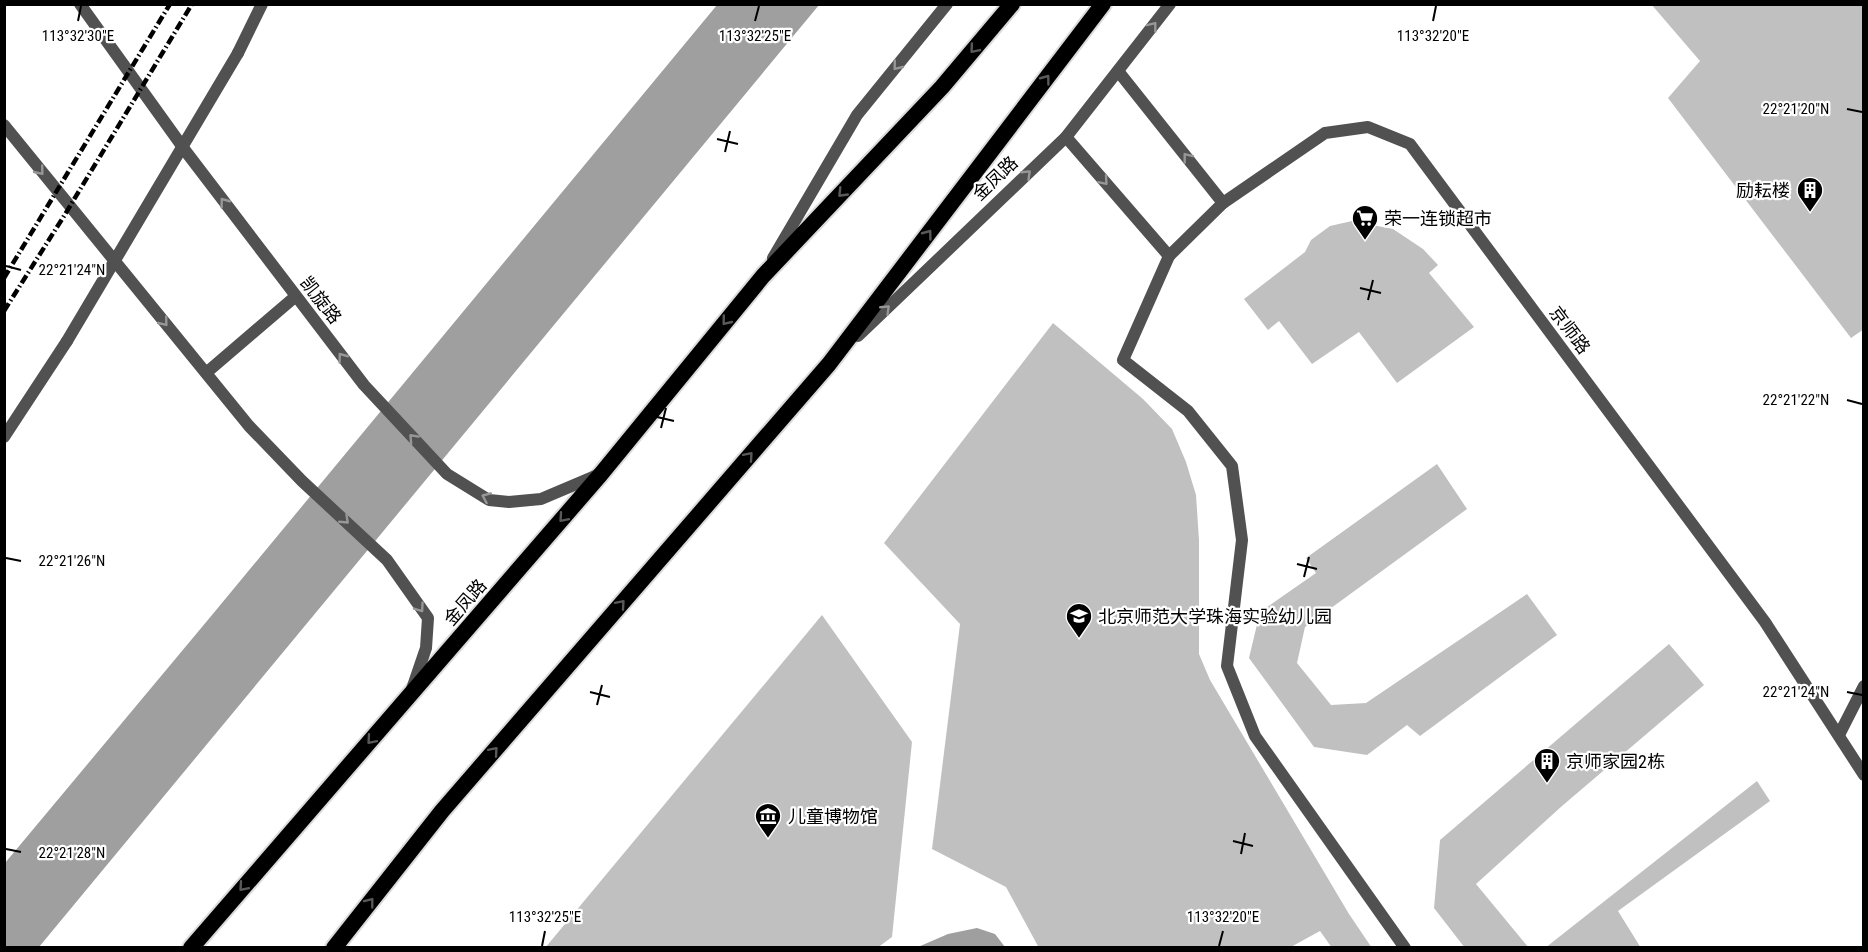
<svg xmlns="http://www.w3.org/2000/svg" width="1868" height="952" font-family="'Roboto Condensed','Noto Sans SC',sans-serif">
	<rect width="100%" height="100%" fill="#fff"/>
	<path fill="#9f9f9f" d="M717 5H819L39 947 5 948V863L212 615Z
		M977 928 995 934 1005 947H918L948 934Z"/>
	<path fill="#c0c0c0" d="M1651 4H1864V329L1851 338 1668 98 1700 61Z
		M1352 221 1393 229 1423 249 1438 265 1429 273 1474 327 1397 383 1359 332 1312 364 1279 321 1268 330 1244 299 1305 252 1311 240 1330 226Z
		M1053 323 1143 399 1172 429 1186 462 1196 495 1199 540V654L1210 680 1349 914 1372 948H1332L1320 931 1289 948H1039L1006 887 932 849 960 624 884 543Z
		M1437 464 1467 509 1305 627 1297 663 1331 705 1366 703 1527 594 1557 635 1420 736 1407 725 1367 755 1314 747 1249 658 1260 612 1316 573 1306 558Z
		M822 615 912 742 892 937 877 948H545Z
		M1669 644 1704 685 1562 806 1476 884 1529 948H1465L1434 908 1440 840Z
		M1757 781 1770 801 1618 911 1641 948H1545Z"/>
	<g fill="none" stroke-linecap="round" stroke-linejoin="round">
		<g stroke="#dbdbdb" stroke-width="20">
			<path id="trunk" d="M191 948 601 474 763 276 942 87 1012 4
				M334 948 442 811 829 364 1103 4"/>
		</g>
		<path stroke="#515151" stroke-width="12" d="M1118 71 1223 203
			M1066 137 1169 256"/>
		<path stroke="#515151" stroke-width="12" d="M80 4 187 153 364 385 447 474 489 500 509 502 541 499 600 474
			M238 53 262 4
			M4 125 249 426 302 481 387 560 428 618 426 648 412 689
			M1169 256 1123 360 1188 411 1232 466 1242 540 1227 666 1255 736 1405 948
			M206 373 296 296
			M4 437 67 341
			M1839 735 1864 686"/>
		<path stroke="#515151" stroke-width="12" d="M1169 256 1223 203 1325 133 1368 127 1410 144 1765 622 1864 775
			M773 258 857 115 947 4
			M858 336 1066 137 1170 4"/>
		<use href="#trunk" stroke="#000" stroke-width="16"/>
		<path stroke="#000" stroke-width="4.5" stroke-dasharray="9 3 1.5 3" stroke-linecap="butt" d="M4 278 170 4
			M4 311 64 216 192 4"/>
		<path stroke="#515151" stroke-width="12" d="M67 341 238 53"/>
	</g>
	<defs><path id="oneway-chevron" d="M-2-3.5L2.5 0L-2 3.5" fill="none" stroke-width="1.6" stroke-linecap="round" stroke-linejoin="round" transform="scale(1.5)"/></defs>
	<g stroke="#979797">
		<use href="#oneway-chevron" transform="translate(1153 26) rotate(-52)"/>
		<use href="#oneway-chevron" transform="translate(897 66) rotate(129)"/>
		<use href="#oneway-chevron" transform="translate(1187 157) rotate(-128)"/>
		<use href="#oneway-chevron" transform="translate(40 171) rotate(51)"/>
		<use href="#oneway-chevron" transform="translate(1027 174) rotate(-44)"/>
		<use href="#oneway-chevron" transform="translate(1104 181) rotate(49)"/>
		<use href="#oneway-chevron" transform="translate(224 202) rotate(-127)"/>
		<use href="#oneway-chevron" transform="translate(886 309) rotate(-44)"/>
		<use href="#oneway-chevron" transform="translate(164 322) rotate(51)"/>
		<use href="#oneway-chevron" transform="translate(342 357) rotate(-127)"/>
		<use href="#oneway-chevron" transform="translate(413 438) rotate(-133)"/>
		<use href="#oneway-chevron" transform="translate(486 497) rotate(-156)"/>
		<use href="#oneway-chevron" transform="translate(345 520) rotate(43)"/>
		<use href="#oneway-chevron" transform="translate(420 608) rotate(55)"/>
	</g>
	<g stroke="#595959">
		<use href="#oneway-chevron" transform="translate(974 49) rotate(130)"/>
		<use href="#oneway-chevron" transform="translate(1046 79) rotate(-53)"/>
		<use href="#oneway-chevron" transform="translate(842 193) rotate(134)"/>
		<use href="#oneway-chevron" transform="translate(928 234) rotate(-53)"/>
		<use href="#oneway-chevron" transform="translate(726 321) rotate(129)"/>
		<use href="#oneway-chevron" transform="translate(749 456) rotate(-49)"/>
		<use href="#oneway-chevron" transform="translate(563 518) rotate(131)"/>
		<use href="#oneway-chevron" transform="translate(621 604) rotate(-49)"/>
		<use href="#oneway-chevron" transform="translate(371 740) rotate(131)"/>
		<use href="#oneway-chevron" transform="translate(494 751) rotate(-49)"/>
		<use href="#oneway-chevron" transform="translate(243 887) rotate(131)"/>
		<use href="#oneway-chevron" transform="translate(370 902) rotate(-52)"/>
	</g>
	<path fill="none" stroke="#000" stroke-width="2" d="M78 21 81 6M755 21 759 6M1433 21 1436 6M1847 109 1862 112M717 139 738 144M725 152 730 131M6 266 21 270M1360 288 1381 293M1368 300 1373 280M1847 400 1862 404M653 416 674 421M661 428 666 408M6 558 21 561M1297 564 1317 569M1304 577 1309 557M590 692 610 697M1847 692 1862 695M597 705 602 685M1233 841 1253 846M6 849 21 852M1241 854 1245 833M542 946 545 931M1219 946 1223 931"/>
	<defs>
		<g id="building-pin" transform="scale(1.35)"><path d="M0 17L-7.5 6A9.5 9.5 0 1 1 7.5 6Z" fill="#000" stroke="#fff"/><path d="M-4-6H4V6H1V3H-1V6H-4ZM-2.5-4.3h1.7v1.8h-1.7ZM.8-4.3h1.7v1.8H.8ZM-2.5-1h1.7V.8h-1.7ZM.8-1h1.7V.8H.8Z" fill="#fff"/></g>
		<g id="supermarket-pin" transform="scale(1.35)"><path d="M0 17L-7.5 6A9.5 9.5 0 1 1 7.5 6Z" fill="#000" stroke="#fff"/><path d="M-6-5.5h2.5l.6 2H6L4.5 2H-2.5L-4.4-4H-6ZM-1.5 3.2a1.3 1.3 0 1 0 .1 0ZM3 3.2a1.3 1.3 0 1 0 .1 0Z" fill="#fff"/></g>
		<g id="school-pin" transform="scale(1.35)"><path d="M0 17L-7.5 6A9.5 9.5 0 1 1 7.5 6Z" fill="#000" stroke="#fff"/><path d="M0-5L7-2L0 1L-7-2ZM-4 1L0 2.5L4 1V4Q0 6-4 4Z" fill="#fff"/></g>
		<g id="museum-pin" transform="scale(1.35)"><path d="M0 17L-7.5 6A9.5 9.5 0 1 1 7.5 6Z" fill="#000" stroke="#fff"/><path d="M0-6L6-3V-2H-6V-3ZM-5-1h2V3h-2ZM-1-1h2V3h-2ZM3-1h2V3H3ZM-6 4H6V6H-6Z" fill="#fff"/></g>
	</defs>
	<g fill-rule="evenodd">
		<use href="#building-pin" x="1810" y="190"/>
		<use href="#supermarket-pin" x="1365" y="218"/>
		<use href="#school-pin" x="1079" y="616"/>
		<use href="#building-pin" x="1547" y="761"/>
		<use href="#museum-pin" x="768" y="816"/>
	</g>
	<g text-anchor="middle" dominant-baseline="central" stroke-width="4.5" stroke-linejoin="round" paint-order="stroke">
		<g font-size="18" fill="#000" stroke="#fff">
			<text transform="translate(995 178) rotate(-44)">金凤路</text>
			<text transform="translate(321 300) rotate(52)">凯旋路</text>
			<text transform="translate(1570 330) rotate(53)">京师路</text>
			<text transform="translate(465 602) rotate(-49)">金凤路</text>
		</g>
		<g font-size="18" fill="#000" stroke="#fff" text-anchor="start">
			<text x="1790" y="190" text-anchor="end">励耘楼</text>
			<text x="1384" y="218">荣一连锁超市</text>
			<text x="1098" y="616">北京师范大学珠海实验幼儿园</text>
			<text x="1566" y="761">京师家园2栋</text>
			<text x="788" y="816">儿童博物馆</text>
		</g>
	</g>
	<g font-size="15" text-anchor="middle" fill="#000" stroke="#fff" stroke-width="4.5" stroke-linejoin="round" paint-order="stroke">
		<text x="78" y="41">113°32'30"E</text>
		<text x="755" y="41">113°32'25"E</text>
		<text x="1433" y="41">113°32'20"E</text>
		<text x="1796" y="114">22°21'20"N</text>
		<text x="72" y="275">22°21'24"N</text>
		<text x="1796" y="405">22°21'22"N</text>
		<text x="72" y="566">22°21'26"N</text>
		<text x="1796" y="697">22°21'24"N</text>
		<text x="72" y="858">22°21'28"N</text>
		<text x="545" y="922">113°32'25"E</text>
		<text x="1223" y="922">113°32'20"E</text>
	</g>
	<rect width="1868" height="952" fill="none" stroke="#000000" stroke-width="12"/>
</svg>
